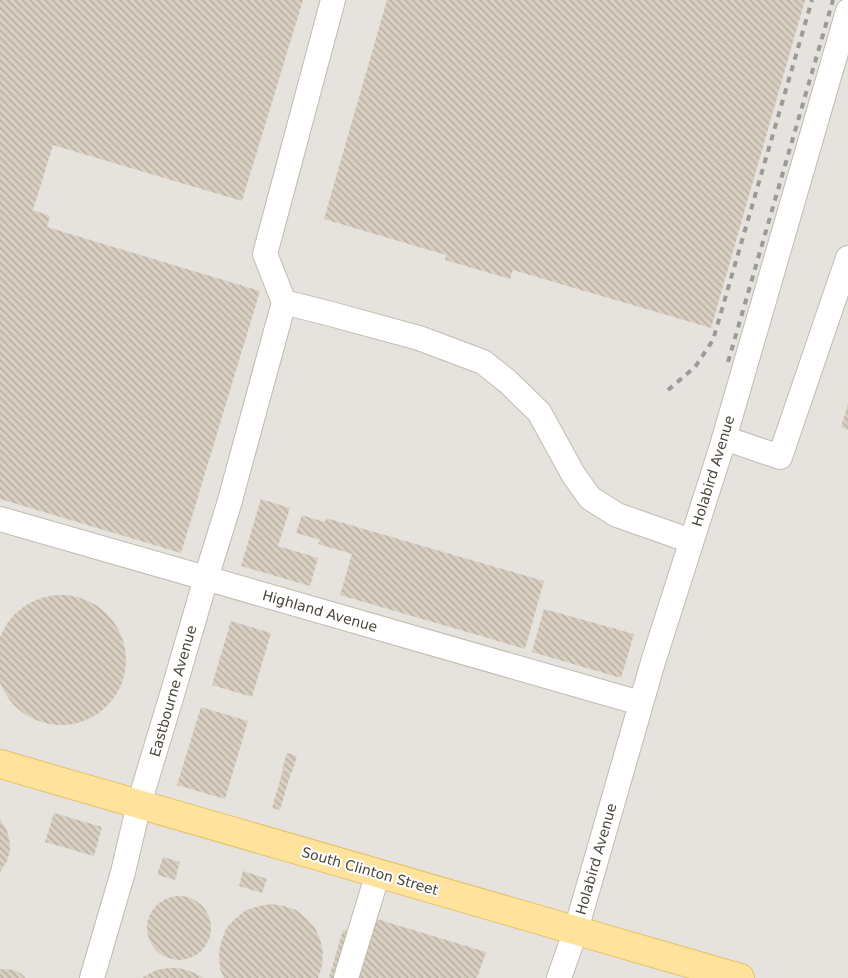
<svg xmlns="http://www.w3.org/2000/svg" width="848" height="978" font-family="'DejaVu Sans',sans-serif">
	<defs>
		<pattern id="building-back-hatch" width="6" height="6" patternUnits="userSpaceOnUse" patternTransform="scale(1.25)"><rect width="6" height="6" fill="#d8cfc1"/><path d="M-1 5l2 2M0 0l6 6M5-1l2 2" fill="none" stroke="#b1aa9e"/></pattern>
	</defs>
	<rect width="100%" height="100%" fill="#f6f3ec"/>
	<path fill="#e6e2dd" d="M0 0H848V978H0Z"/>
	<path fill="url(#building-back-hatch)" d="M0 0H303L242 201 53 145 33 210 50 216 47 227 260 291 181 553 0 499Z
		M387 0H805L711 328 513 270 510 279 445 260 446 255 324 219Z
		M848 404V430L841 427Z
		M261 499 290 508 278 546 318 558 310 586 241 566Z
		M302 515 325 522 326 518 544 581 525 649 340 595 352 554 318 544 320 540 296 533Z
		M-4 660a65 65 0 1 1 130 0a65 65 0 1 1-130 0Z
		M544 609 634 634 621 678 532 652Z
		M231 621 271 633 252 697 212 685Z
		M201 707 248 721 225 799 177 785Z
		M287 753 297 756 292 772 282 769Z
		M283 770 291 772 280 810 272 808Z
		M54 813 102 827 94 856 45 842Z
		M0 819 7 831 10 844V851L7 861 0 872Z
		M163 857 180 862 175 880 157 875Z
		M243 871 267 879 262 893 239 886Z
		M147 928a32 32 0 1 1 64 0a32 32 0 1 1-64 0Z
		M271 904 284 906 296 910 306 918 315 928 320 939 323 952 322 965 318 978H224L220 969 219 952 222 939 227 927 236 918 246 910 259 906Z
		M367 916 486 952 477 978H348Z
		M343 930 355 934 342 978H329Z
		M169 968H178L190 971 204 978H142L156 970Z
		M0 969 14 970 20 973 26 978H0Z"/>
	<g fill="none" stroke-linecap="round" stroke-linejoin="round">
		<g stroke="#c2bbae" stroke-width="26">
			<path id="minor" d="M284 302 265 254 333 0
				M724 438 780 457 848 258
				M0 519 640 703
				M92 978 123 872 139 804 174 688 206 578 229 504 284 302 331 314 419 338 483 362 507 381 539 412 573 474 590 498 617 515 691 541
				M346 978 378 873
				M559 978 576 930 653 662 721 449 848 11"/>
		</g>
		<g stroke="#e6c16a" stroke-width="30">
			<path id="major" d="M0 764 740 978"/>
		</g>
		<use href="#minor" stroke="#fff" stroke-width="24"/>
		<use href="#major" stroke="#ffe39c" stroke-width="28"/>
		<path stroke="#9a9a9a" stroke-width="4" stroke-dasharray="6 6" stroke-linecap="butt" d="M728 362 833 0
			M668 390 695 367 713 340 812 0"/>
	</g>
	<g text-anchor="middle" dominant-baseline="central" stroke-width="4" stroke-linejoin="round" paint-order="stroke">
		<g font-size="14" fill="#4b4439" stroke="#fff">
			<text transform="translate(713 471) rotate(-73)">Holabird Avenue</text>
			<text transform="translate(320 611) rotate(16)">Highland Avenue</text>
			<text transform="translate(173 691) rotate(-74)">Eastbourne Avenue</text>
			<text transform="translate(596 859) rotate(-74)">Holabird Avenue</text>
			<text transform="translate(370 871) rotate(16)">South Clinton Street</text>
		</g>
	</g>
</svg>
